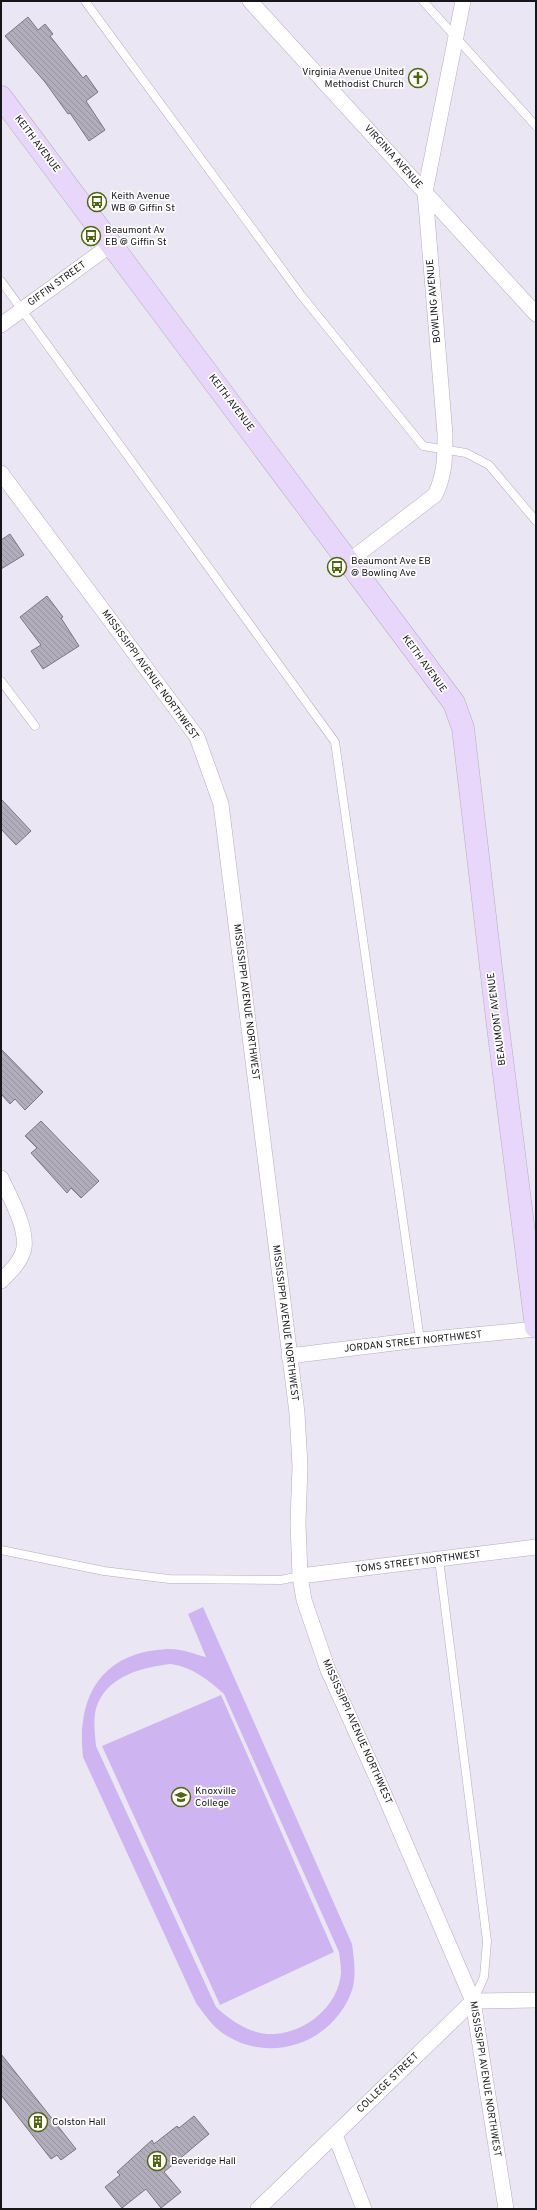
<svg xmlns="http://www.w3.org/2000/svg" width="537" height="2210" font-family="Overpass,sans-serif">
	<defs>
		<pattern id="building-back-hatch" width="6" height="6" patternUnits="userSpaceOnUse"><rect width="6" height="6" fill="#b2adba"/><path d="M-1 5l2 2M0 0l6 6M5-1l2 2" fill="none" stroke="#98949f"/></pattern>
	</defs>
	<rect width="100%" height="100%" fill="#ebe6f4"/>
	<path fill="#ceb5f1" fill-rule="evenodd" d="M203 1607 352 1944C354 1958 356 1973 353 1987 337 2040 275 2065 227 2036 213 2028 205 2015 196 2003L83 1757C76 1696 102 1652 167 1649 181 1648 194 1654 206 1657L188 1614ZM171 1664C194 1668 207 1679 224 1694L339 1952C340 1959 341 1967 341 1973 338 2009 301 2036 267 2034 247 2032 230 2020 216 2007L96 1746C95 1733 92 1716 98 1703 110 1675 144 1667 171 1664Z
		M221 1695 334 1952 220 2005 102 1746Z"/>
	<path fill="url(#building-back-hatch)" stroke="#7a7682" d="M28 17 38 30 45 24 53 34 50 36 83 78 86 75 98 92 86 101 105 130 89 141 70 113 68 114 45 82 5 36Z
		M10 534 24 555 1 569V540Z
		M47 596 63 617 61 618 79 646 43 669 31 651 41 645 20 617Z
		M1 799 31 831 16 845 1 829Z
		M1 1049 43 1092 25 1110 15 1099 10 1104 1 1094Z
		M41 1121 99 1181 81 1198 71 1188 67 1193 31 1153 37 1148 25 1136Z
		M1 2054 76 2149 61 2160 57 2155 51 2159 1 2095Z
		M194 2116 209 2134 164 2172 181 2192 161 2208 146 2189 122 2208 105 2187 120 2175 117 2172 152 2140 154 2144 177 2126 179 2128Z"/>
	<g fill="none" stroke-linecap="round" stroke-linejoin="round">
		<g stroke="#b3aebb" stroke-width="9">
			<path id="lane" d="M85 1 301 295 423 446 466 453 489 465 536 521
				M423 1 536 126
				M1 281 335 742 420 1340
				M1 681 35 726
				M1 1550 104 1571 169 1579 281 1580 300 1576
				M439 1559 487 1941 484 1977 473 2001"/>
		</g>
		<g stroke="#b3aebb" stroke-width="16">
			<path id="street" d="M250 1 536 314
				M1 325 112 244
				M1 473 197 737 221 804 297 1413 300 1466 298 1523 300 1576 304 1600 328 1670 381 1787 473 2001 506 2209
				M349 561 435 495C445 475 445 456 445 434L425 192 463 1
				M1 1178C10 1197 27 1227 24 1248 21 1262 10 1272 1 1281
				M289 1356 410 1341 536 1329
				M300 1576 536 1547
				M335 2135 364 2209
				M258 2209 473 2001 536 2000"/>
		</g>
		<g stroke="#b3aebb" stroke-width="23">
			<path id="secondary" d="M1 97 454 703 463 728 497 1019 536 1327"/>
		</g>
		<use href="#lane" stroke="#fff" stroke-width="8"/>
		<use href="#street" stroke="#fff" stroke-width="15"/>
		<use href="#secondary" stroke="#e8d7fb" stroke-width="22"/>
	</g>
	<defs>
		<g id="church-ring" transform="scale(1)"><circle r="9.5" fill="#fff" stroke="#506511" stroke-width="1.5"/><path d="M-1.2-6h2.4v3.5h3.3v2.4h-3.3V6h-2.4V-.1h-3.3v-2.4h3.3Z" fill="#506511"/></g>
		<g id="bus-ring" transform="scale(1)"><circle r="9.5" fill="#fff" stroke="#506511" stroke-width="1.5"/><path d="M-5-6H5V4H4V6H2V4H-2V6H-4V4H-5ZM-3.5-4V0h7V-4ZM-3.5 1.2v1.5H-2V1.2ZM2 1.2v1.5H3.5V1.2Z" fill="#506511"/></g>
		<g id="university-ring" transform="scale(1)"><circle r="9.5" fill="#fff" stroke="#506511" stroke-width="1.5"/><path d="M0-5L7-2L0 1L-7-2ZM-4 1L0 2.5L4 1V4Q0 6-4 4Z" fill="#506511"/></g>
		<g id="building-ring" transform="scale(1)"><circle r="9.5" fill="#fff" stroke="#506511" stroke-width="1.5"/><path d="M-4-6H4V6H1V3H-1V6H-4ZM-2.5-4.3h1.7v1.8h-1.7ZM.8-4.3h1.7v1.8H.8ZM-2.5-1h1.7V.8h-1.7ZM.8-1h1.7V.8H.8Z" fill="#506511"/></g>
	</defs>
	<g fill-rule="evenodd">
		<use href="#church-ring" x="418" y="78"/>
		<use href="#bus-ring" x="97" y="202"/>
		<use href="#bus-ring" x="91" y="236"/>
		<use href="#bus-ring" x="337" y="567"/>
		<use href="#university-ring" x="181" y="1797"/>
		<use href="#building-ring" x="38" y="2122"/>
		<use href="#building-ring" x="157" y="2161"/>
	</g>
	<g text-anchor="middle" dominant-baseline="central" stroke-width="3.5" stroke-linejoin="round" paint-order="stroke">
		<g font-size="10" fill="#18161b" stroke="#fff" text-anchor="start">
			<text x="404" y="72" text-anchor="end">Virginia Avenue United<tspan x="404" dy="12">Methodist Church</tspan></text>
			<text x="111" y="196">Keith Avenue<tspan x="111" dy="12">WB @ Giffin St</tspan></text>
			<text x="105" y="230">Beaumont Av<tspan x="105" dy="12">EB @ Giffin St</tspan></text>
			<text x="351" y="561">Beaumont Ave EB<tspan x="351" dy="12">@ Bowling Ave</tspan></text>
			<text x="195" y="1791">Knoxville<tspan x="195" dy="12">College</tspan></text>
			<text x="52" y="2122">Colston Hall</text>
			<text x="171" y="2161">Beveridge Hall</text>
		</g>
		<g font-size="10" fill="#18161b" stroke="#fff">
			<text transform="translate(37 144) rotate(53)">KEITH AVENUE</text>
			<text transform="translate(393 157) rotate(48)">VIRGINIA AVENUE</text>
			<text transform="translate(57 284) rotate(-36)">GIFFIN STREET</text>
			<text transform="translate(434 301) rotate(-95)">BOWLING AVENUE</text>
			<text transform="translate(231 403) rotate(53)">KEITH AVENUE</text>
			<text transform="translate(424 664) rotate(54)">KEITH AVENUE</text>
			<text transform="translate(150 675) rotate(54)">MISSISSIPPI AVENUE NORTHWEST</text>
			<text transform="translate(246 1002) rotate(83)">MISSISSIPPI AVENUE NORTHWEST</text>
			<text transform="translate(497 1019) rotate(-97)">BEAUMONT AVENUE</text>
			<text transform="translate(285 1323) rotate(83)">MISSISSIPPI AVENUE NORTHWEST</text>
			<text transform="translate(413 1342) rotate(-6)">JORDAN STREET NORTHWEST</text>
			<text transform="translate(418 1562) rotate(-7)">TOMS STREET NORTHWEST</text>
			<text transform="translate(357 1732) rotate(66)">MISSISSIPPI AVENUE NORTHWEST</text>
			<text transform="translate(485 2079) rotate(81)">MISSISSIPPI AVENUE NORTHWEST</text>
			<text transform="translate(388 2083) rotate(-44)">COLLEGE STREET</text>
		</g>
	</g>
	<rect width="537" height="2210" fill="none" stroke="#18161b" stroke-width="4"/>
</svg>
